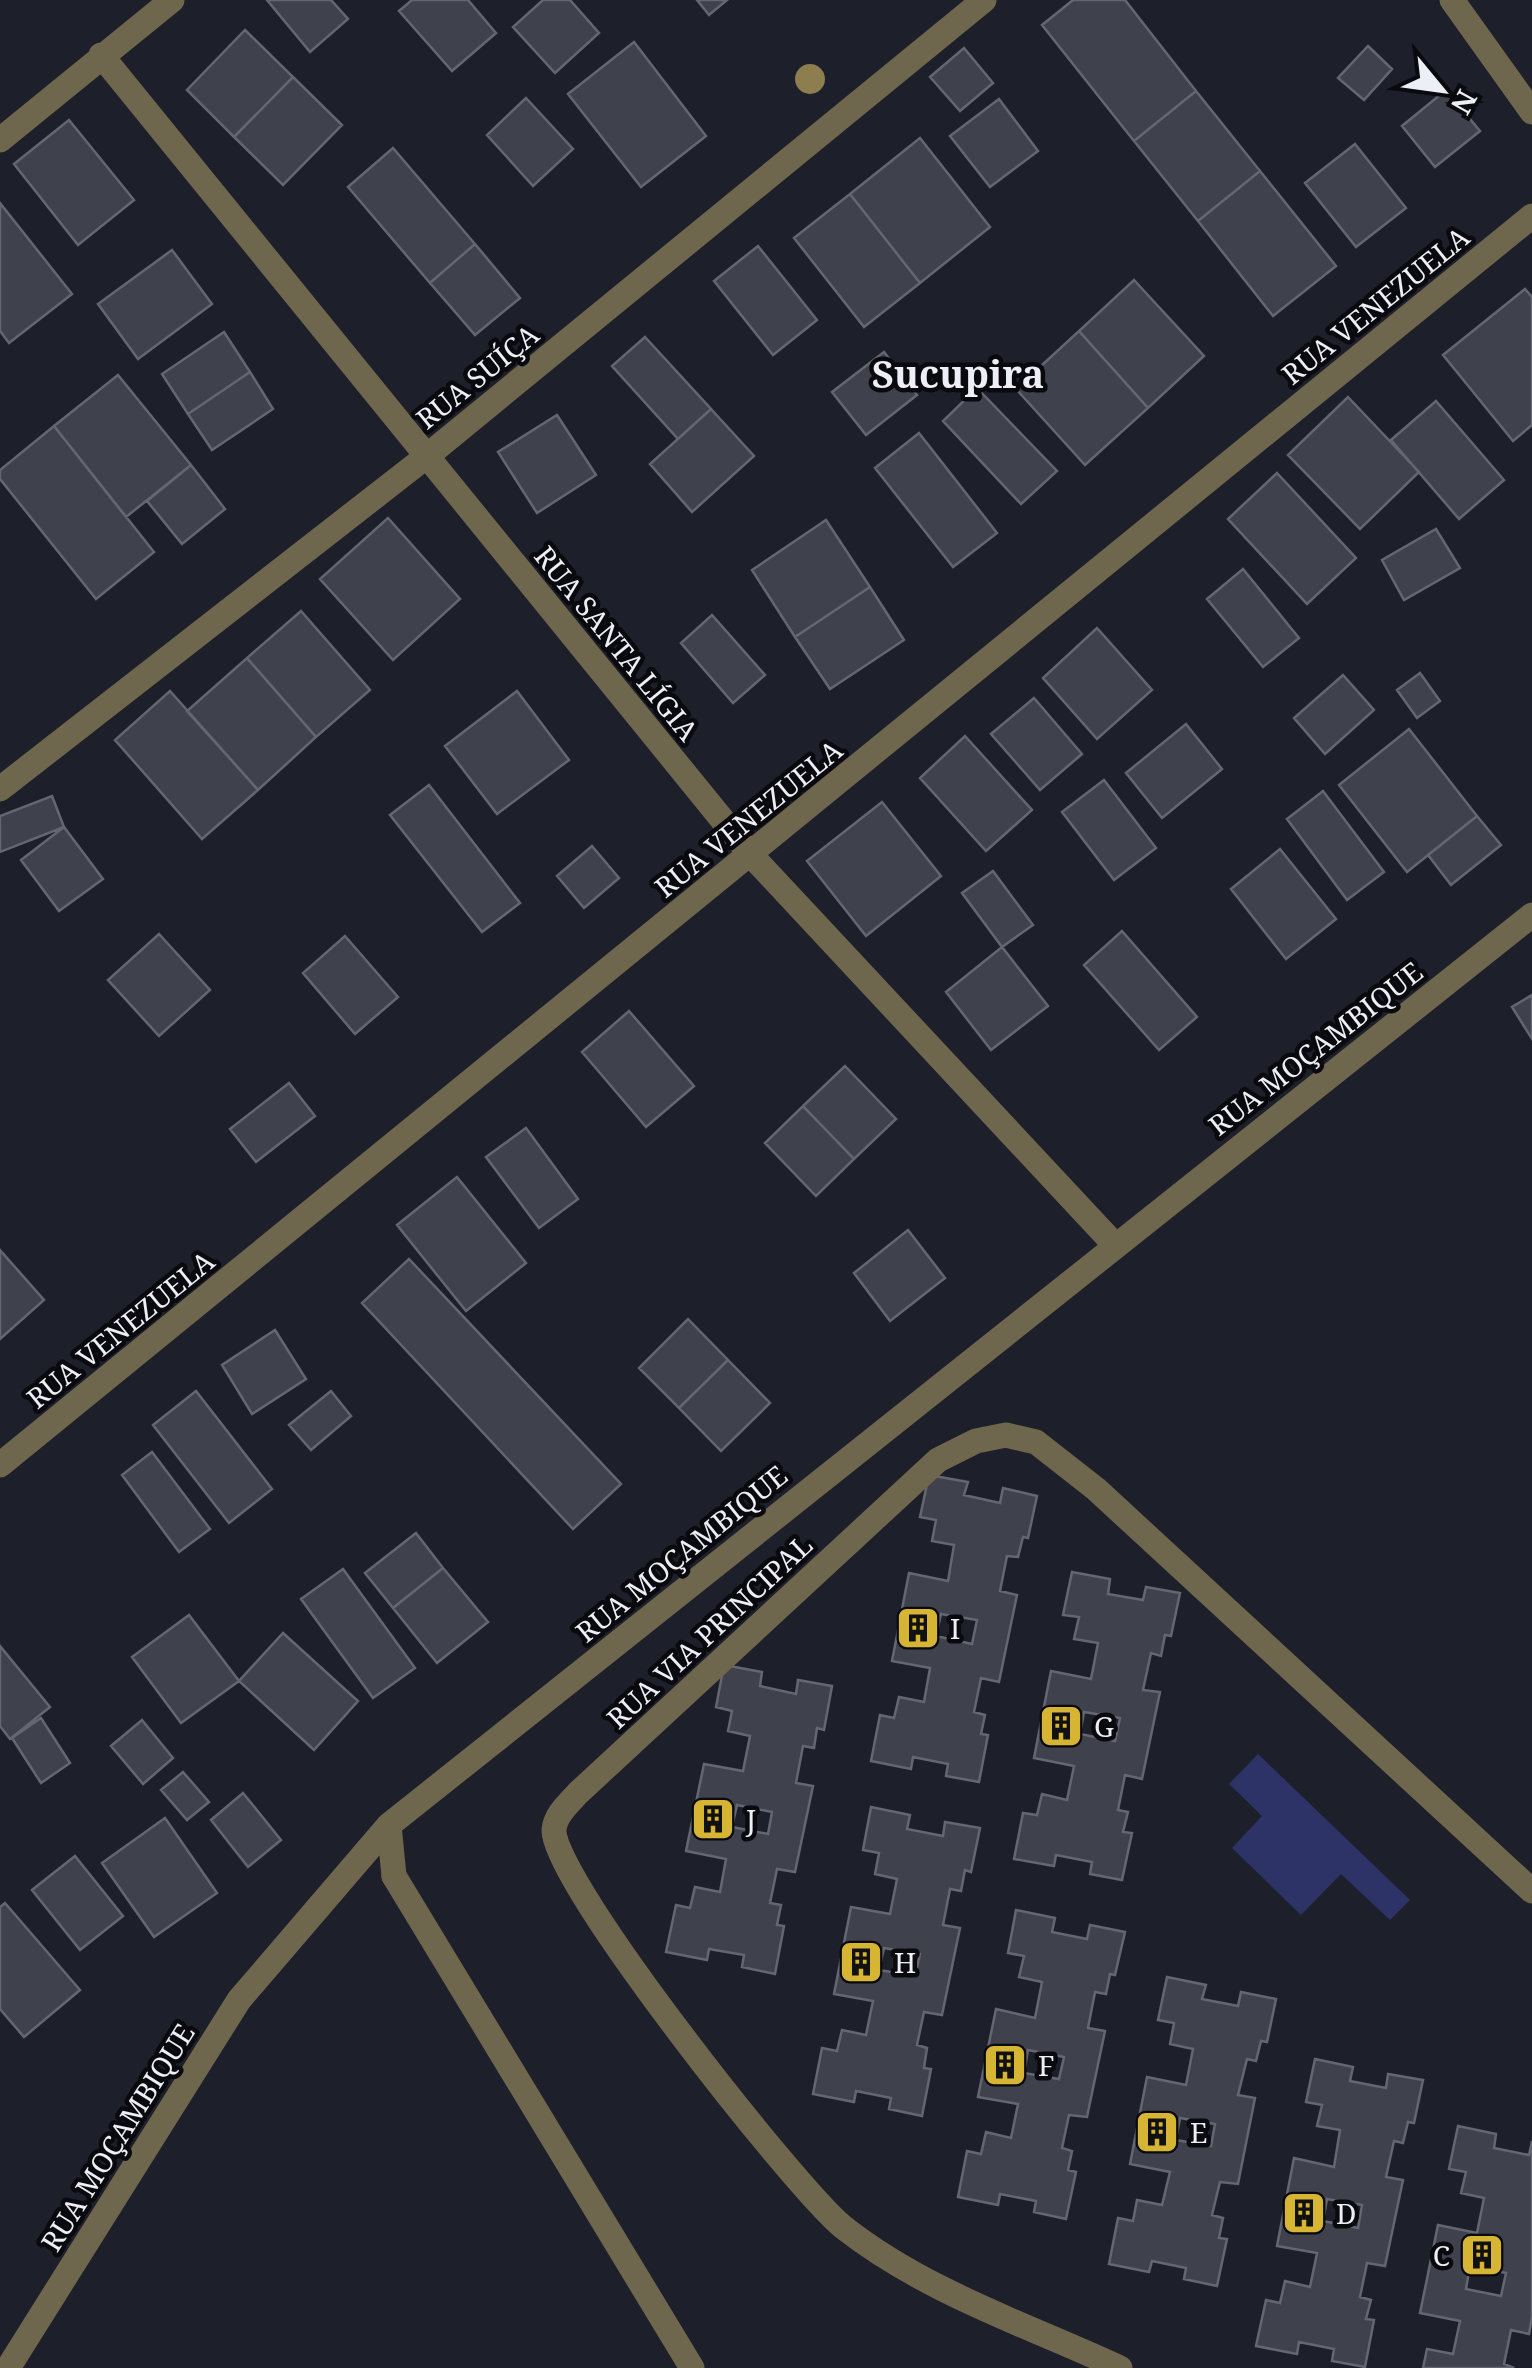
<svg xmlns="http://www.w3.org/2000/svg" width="1532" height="2368" font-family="'Noto Serif',serif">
	<rect width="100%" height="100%" fill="#1d1f2a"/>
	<path fill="#2e3367" d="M1258 1754 1410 1900 1390 1920 1341 1874 1301 1915 1232 1848 1262 1816 1229 1784Z"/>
	<path fill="#3f414c" stroke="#646672" stroke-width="2.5" fill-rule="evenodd" d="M267 0H331L348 19 310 52Z
		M412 0H468L496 33 452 71 399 11Z
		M543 0H570L599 33 555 73 513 27Z
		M697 0H727L709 15Z
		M1073 0H1125L1196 91 1134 141 1042 25Z
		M245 30 293 77 234 137 187 90Z
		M634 42 706 136 641 187 568 94Z
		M1368 46 1392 69 1364 100 1338 78Z
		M964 48 993 83 960 111 930 77Z
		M293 77 342 125 283 185 234 137Z
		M1446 90 1480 131 1435 167 1402 126Z
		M1196 91 1260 171 1198 221 1134 141Z
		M526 98 573 149 533 186 487 135Z
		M999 99 1038 151 990 187 950 136Z
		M69 120 134 200 78 245 14 164Z
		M920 138 990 227 920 283 850 194Z
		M1355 144 1406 208 1356 247 1305 183Z
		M393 148 475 244 430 283 348 187Z
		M1260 171 1336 266 1273 316 1198 221Z
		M850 194 920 283 864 327 794 238Z
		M0 203 72 294 9 343 0 331Z
		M475 244 520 298 475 335 430 283Z
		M758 246 817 320 773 355 714 281Z
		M172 250 212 304 138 359 98 304Z
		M1134 280 1204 356 1148 408 1079 331Z
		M1525 289 1532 297V425L1513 441 1443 355Z
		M1079 331 1148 408 1085 465 1016 389Z
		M224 332 250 372 188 414 162 374Z
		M645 337 711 409 678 439 612 366Z
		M884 352 917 395 866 435 832 392Z
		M250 372 273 409 212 450 188 414Z
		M118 375 191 465 126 517 54 426Z
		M977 388 1057 471 1021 504 943 421Z
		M1348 397 1419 472 1360 529 1288 455Z
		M1436 401 1504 480 1459 519 1391 440Z
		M711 409 754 456 692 512 650 464Z
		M557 415 596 475 537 513 498 452Z
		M54 426 154 552 96 599 0 479V470Z
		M919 433 997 533 953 567 875 468Z
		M191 465 225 509 182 544 147 501Z
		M1277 473 1356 558 1307 604 1228 519Z
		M388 518 460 599 393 660 320 579Z
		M826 520 870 587 795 637 752 570Z
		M1436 529 1460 568 1404 600 1382 560Z
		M1243 569 1299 638 1263 667 1207 599Z
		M870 587 904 640 830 689 795 637Z
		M301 611 370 690 316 737 247 658Z
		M712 615 765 675 733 703 681 643Z
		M1097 628 1152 690 1097 739 1043 678Z
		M247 658 316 737 258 790 187 711Z
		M1420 673 1440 701 1417 718 1397 690Z
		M1343 675 1374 710 1325 754 1294 718Z
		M170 691 258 790 202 839 115 740Z
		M517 691 569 760 497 814 445 746Z
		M1034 698 1082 754 1040 790 991 734Z
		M1186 724 1222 769 1162 818 1126 773Z
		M1409 729 1477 816 1407 872 1339 785Z
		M965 736 1032 810 986 851 920 778Z
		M1104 780 1156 848 1114 880 1062 812Z
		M429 785 520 903 482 932 390 815Z
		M1323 791 1384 872 1347 900 1287 819Z
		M52 796 64 827 0 852V816Z
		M882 802 941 876 866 936 807 861Z
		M1477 816 1501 845 1451 885 1428 855Z
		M64 827 103 879 59 911 21 860Z
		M592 846 619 878 584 908 557 876Z
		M1280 849 1336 919 1286 959 1231 889Z
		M993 871 1033 925 1002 947 962 893Z
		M1122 931 1197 1017 1159 1050 1084 965Z
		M159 934 210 990 159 1036 108 980Z
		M345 936 398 997 355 1034 303 973Z
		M1002 947 1048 1006 991 1050 946 992Z
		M1532 995V1039L1512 1007Z
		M629 1011 694 1086 646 1127 582 1052Z
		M845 1066 896 1119 854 1159 803 1106Z
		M289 1083 315 1116 256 1162 230 1129Z
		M803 1106 854 1159 816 1196 765 1143Z
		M526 1128 578 1199 539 1228 486 1157Z
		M457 1177 526 1263 466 1311 397 1225Z
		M908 1230 945 1278 890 1321 854 1273Z
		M0 1250 44 1300 0 1339Z
		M409 1259 621 1484 573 1529 362 1303Z
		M688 1319 728 1360 679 1408 639 1368Z
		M275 1330 306 1379 252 1414 222 1365Z
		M728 1360 770 1403 721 1451 679 1408Z
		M196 1391 272 1489 229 1523 153 1425Z
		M331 1391 351 1416 311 1450 289 1425Z
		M152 1452 210 1529 179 1552 122 1475Z
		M929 1475 968 1482 964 1495 1000 1503 1003 1488 1037 1496 1028 1538 1023 1537 1018 1557 1007 1556 1000 1591 1017 1595 999 1682 981 1678 974 1712 985 1715 981 1734 988 1735 979 1782 946 1776 948 1764 913 1757 911 1769 871 1761 880 1715 894 1718 899 1697 924 1702 930 1668 892 1661 909 1573 948 1581 954 1545 932 1541 936 1520 920 1517ZM941 1614 977 1620 972 1644 936 1636Z
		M416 1533 443 1568 393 1608 365 1573Z
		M443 1568 488 1622 437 1663 393 1608Z
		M343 1569 415 1668 373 1698 301 1599Z
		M1072 1572 1110 1579 1108 1594 1143 1600 1146 1587 1180 1593 1171 1636 1165 1635 1161 1656 1151 1653 1143 1690 1160 1692 1142 1779 1125 1775 1118 1810 1128 1812 1123 1832 1132 1833 1122 1880 1090 1874 1092 1862 1056 1855 1054 1866 1014 1859 1023 1813 1037 1815 1042 1794 1067 1800 1074 1766 1034 1758 1051 1671 1091 1679 1098 1643 1074 1639 1079 1617 1063 1615ZM1084 1712 1120 1718 1115 1741 1080 1734Z
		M189 1615 239 1681 181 1723 132 1657Z
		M283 1633 358 1701 314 1750 239 1681Z
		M0 1646 50 1707 10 1739 0 1726Z
		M724 1665 762 1672 760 1686 796 1694 798 1680 832 1686 824 1730 817 1728 814 1748 803 1746 796 1783 813 1786 795 1872 777 1869 770 1903 781 1905 777 1925 784 1926 775 1974 742 1967 744 1955 709 1949 707 1960 666 1952 676 1905 690 1908 695 1887 720 1892 726 1859 686 1851 704 1764 743 1771 750 1736 728 1731 732 1711 716 1707ZM737 1805 772 1812 768 1834 732 1827Z
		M41 1718 70 1763 41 1783 12 1738Z
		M142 1720 173 1758 143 1784 111 1746Z
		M183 1772 209 1802 187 1820 161 1790Z
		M243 1793 281 1840 248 1867 211 1820Z
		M871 1807 910 1815 907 1829 943 1836 945 1822 980 1828 971 1872 965 1870 961 1891 950 1889 943 1925 960 1928 942 2015 924 2012 917 2045 927 2048 924 2068 931 2069 922 2116 889 2109 891 2098 856 2091 854 2102 813 2094 822 2048 837 2051 842 2030 866 2035 873 2001 834 1994 851 1907 890 1914 897 1879 875 1874 879 1853 863 1850ZM884 1948 920 1954 915 1976 879 1970Z
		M165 1818 217 1893 154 1937 102 1863Z
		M75 1856 123 1916 80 1950 32 1890Z
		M5 1903 80 1990 24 2037 0 2009V1907Z
		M1016 1910 1055 1918 1052 1932 1087 1939 1090 1925 1125 1932 1115 1975 1110 1974 1106 1994 1095 1992 1088 2028 1105 2031 1087 2117 1069 2115 1062 2148 1072 2151 1068 2170 1076 2172 1066 2219 1034 2212 1036 2201 1000 2194 998 2205 958 2197 967 2151 981 2154 986 2132 1011 2138 1018 2104 978 2097 996 2009 1035 2018 1042 1982 1019 1977 1024 1956 1008 1953ZM1028 2050 1064 2057 1059 2079 1024 2073Z
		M1167 1977 1206 1985 1202 1999 1238 2006 1241 1992 1276 1999 1267 2042 1261 2041 1256 2061 1247 2059 1238 2095 1255 2098 1238 2184 1220 2182 1212 2215 1223 2218 1219 2238 1227 2239 1217 2286 1184 2279 1186 2268 1152 2261 1149 2272 1109 2264 1118 2218 1133 2221 1137 2200 1162 2205 1170 2172 1130 2164 1147 2077 1186 2085 1193 2049 1170 2044 1174 2023 1158 2020ZM1180 2118 1215 2124 1211 2146 1176 2140Z
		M1315 2059 1353 2067 1350 2081 1386 2088 1388 2074 1423 2080 1414 2123 1408 2122 1403 2143 1394 2141 1386 2177 1403 2180 1385 2266 1367 2263 1360 2297 1371 2300 1366 2319 1374 2320 1365 2367 1332 2361 1334 2349 1299 2342 1297 2354 1256 2346 1266 2300 1280 2303 1285 2281 1310 2287 1317 2253 1277 2246 1294 2158 1334 2167 1340 2130 1317 2126 1322 2105 1306 2102ZM1327 2199 1362 2205 1358 2228 1323 2221Z
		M1458 2126 1496 2134 1494 2148 1529 2155 1532 2141V2317L1529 2334 1511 2330 1504 2364 1514 2368H1423L1427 2349 1453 2354 1460 2321 1420 2313 1438 2225 1477 2233 1484 2198 1461 2193 1466 2172 1449 2169ZM1470 2266 1506 2273 1501 2296 1466 2289Z"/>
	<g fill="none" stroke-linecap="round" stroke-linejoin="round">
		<path stroke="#6f674d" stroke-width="25" d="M394 1876 692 2368"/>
		<path stroke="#6f674d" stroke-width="25" d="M1452 0 1532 112
			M101 55 751 855 1114 1244
			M0 140 172 0
			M0 789 427 456 984 0
			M0 1465 1532 216
			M389 1825 394 1876
			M8 2368 239 2000 389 1825 1532 915
			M1120 2368C1027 2325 924 2291 843 2227 795 2188 552 1880 554 1830 555 1815 569 1803 578 1793L938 1460 976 1441 1006 1435 1036 1442 1096 1489 1532 1891"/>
	</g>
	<circle fill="#8c7e4e" cx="810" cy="79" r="15"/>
	<defs>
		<g id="building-square" transform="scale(2.25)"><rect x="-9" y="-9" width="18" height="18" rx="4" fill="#d6b534" stroke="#09090e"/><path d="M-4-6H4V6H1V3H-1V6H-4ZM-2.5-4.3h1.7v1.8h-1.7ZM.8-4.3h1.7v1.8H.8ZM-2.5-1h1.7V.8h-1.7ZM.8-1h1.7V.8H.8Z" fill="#111"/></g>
	</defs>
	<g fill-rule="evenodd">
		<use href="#building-square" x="918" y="1628"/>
		<use href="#building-square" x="1061" y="1726"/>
		<use href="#building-square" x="713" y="1819"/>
		<use href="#building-square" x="861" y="1962"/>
		<use href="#building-square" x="1005" y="2065"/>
		<use href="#building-square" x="1157" y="2132"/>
		<use href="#building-square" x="1304" y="2213"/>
		<use href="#building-square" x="1482" y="2255"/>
	</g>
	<g text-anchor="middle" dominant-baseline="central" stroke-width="9" stroke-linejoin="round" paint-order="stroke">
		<g font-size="28" fill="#edeff6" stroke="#09090e">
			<text transform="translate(1375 305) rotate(-39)">RUA VENEZUELA</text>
			<text transform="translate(477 376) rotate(-39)">RUA SUÍÇA</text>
			<text transform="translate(617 643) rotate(51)">RUA SANTA LÍGIA</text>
			<text transform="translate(748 818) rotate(-39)">RUA VENEZUELA</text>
			<text transform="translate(1315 1048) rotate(-38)">RUA MOÇAMBIQUE</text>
			<text transform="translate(120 1329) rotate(-39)">RUA VENEZUELA</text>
			<text transform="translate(681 1553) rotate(-39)">RUA MOÇAMBIQUE</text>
			<text transform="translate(709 1631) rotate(-43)">RUA VIA PRINCIPAL</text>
			<text transform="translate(117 2137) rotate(-58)">RUA MOÇAMBIQUE</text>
		</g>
		<g font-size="28" fill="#edeff6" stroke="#09090e" text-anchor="start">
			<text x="950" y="1628">I</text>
			<text x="1094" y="1726">G</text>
			<text x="746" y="1819">J</text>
			<text x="894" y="1962">H</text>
			<text x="1038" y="2065">F</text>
			<text x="1190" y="2132">E</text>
			<text x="1336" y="2213">D</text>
			<text x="1450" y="2255" text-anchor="end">C</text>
		</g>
		<g font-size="38" font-weight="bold" fill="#edeff6" stroke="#09090e">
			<text x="958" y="373">Sucupira</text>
		</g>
	</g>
	<g transform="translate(1442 90) rotate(119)" stroke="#09090e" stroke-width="8" paint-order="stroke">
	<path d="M0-8L18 38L0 25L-18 38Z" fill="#edeff6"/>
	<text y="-15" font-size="28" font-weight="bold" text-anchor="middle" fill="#edeff6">N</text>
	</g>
</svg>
